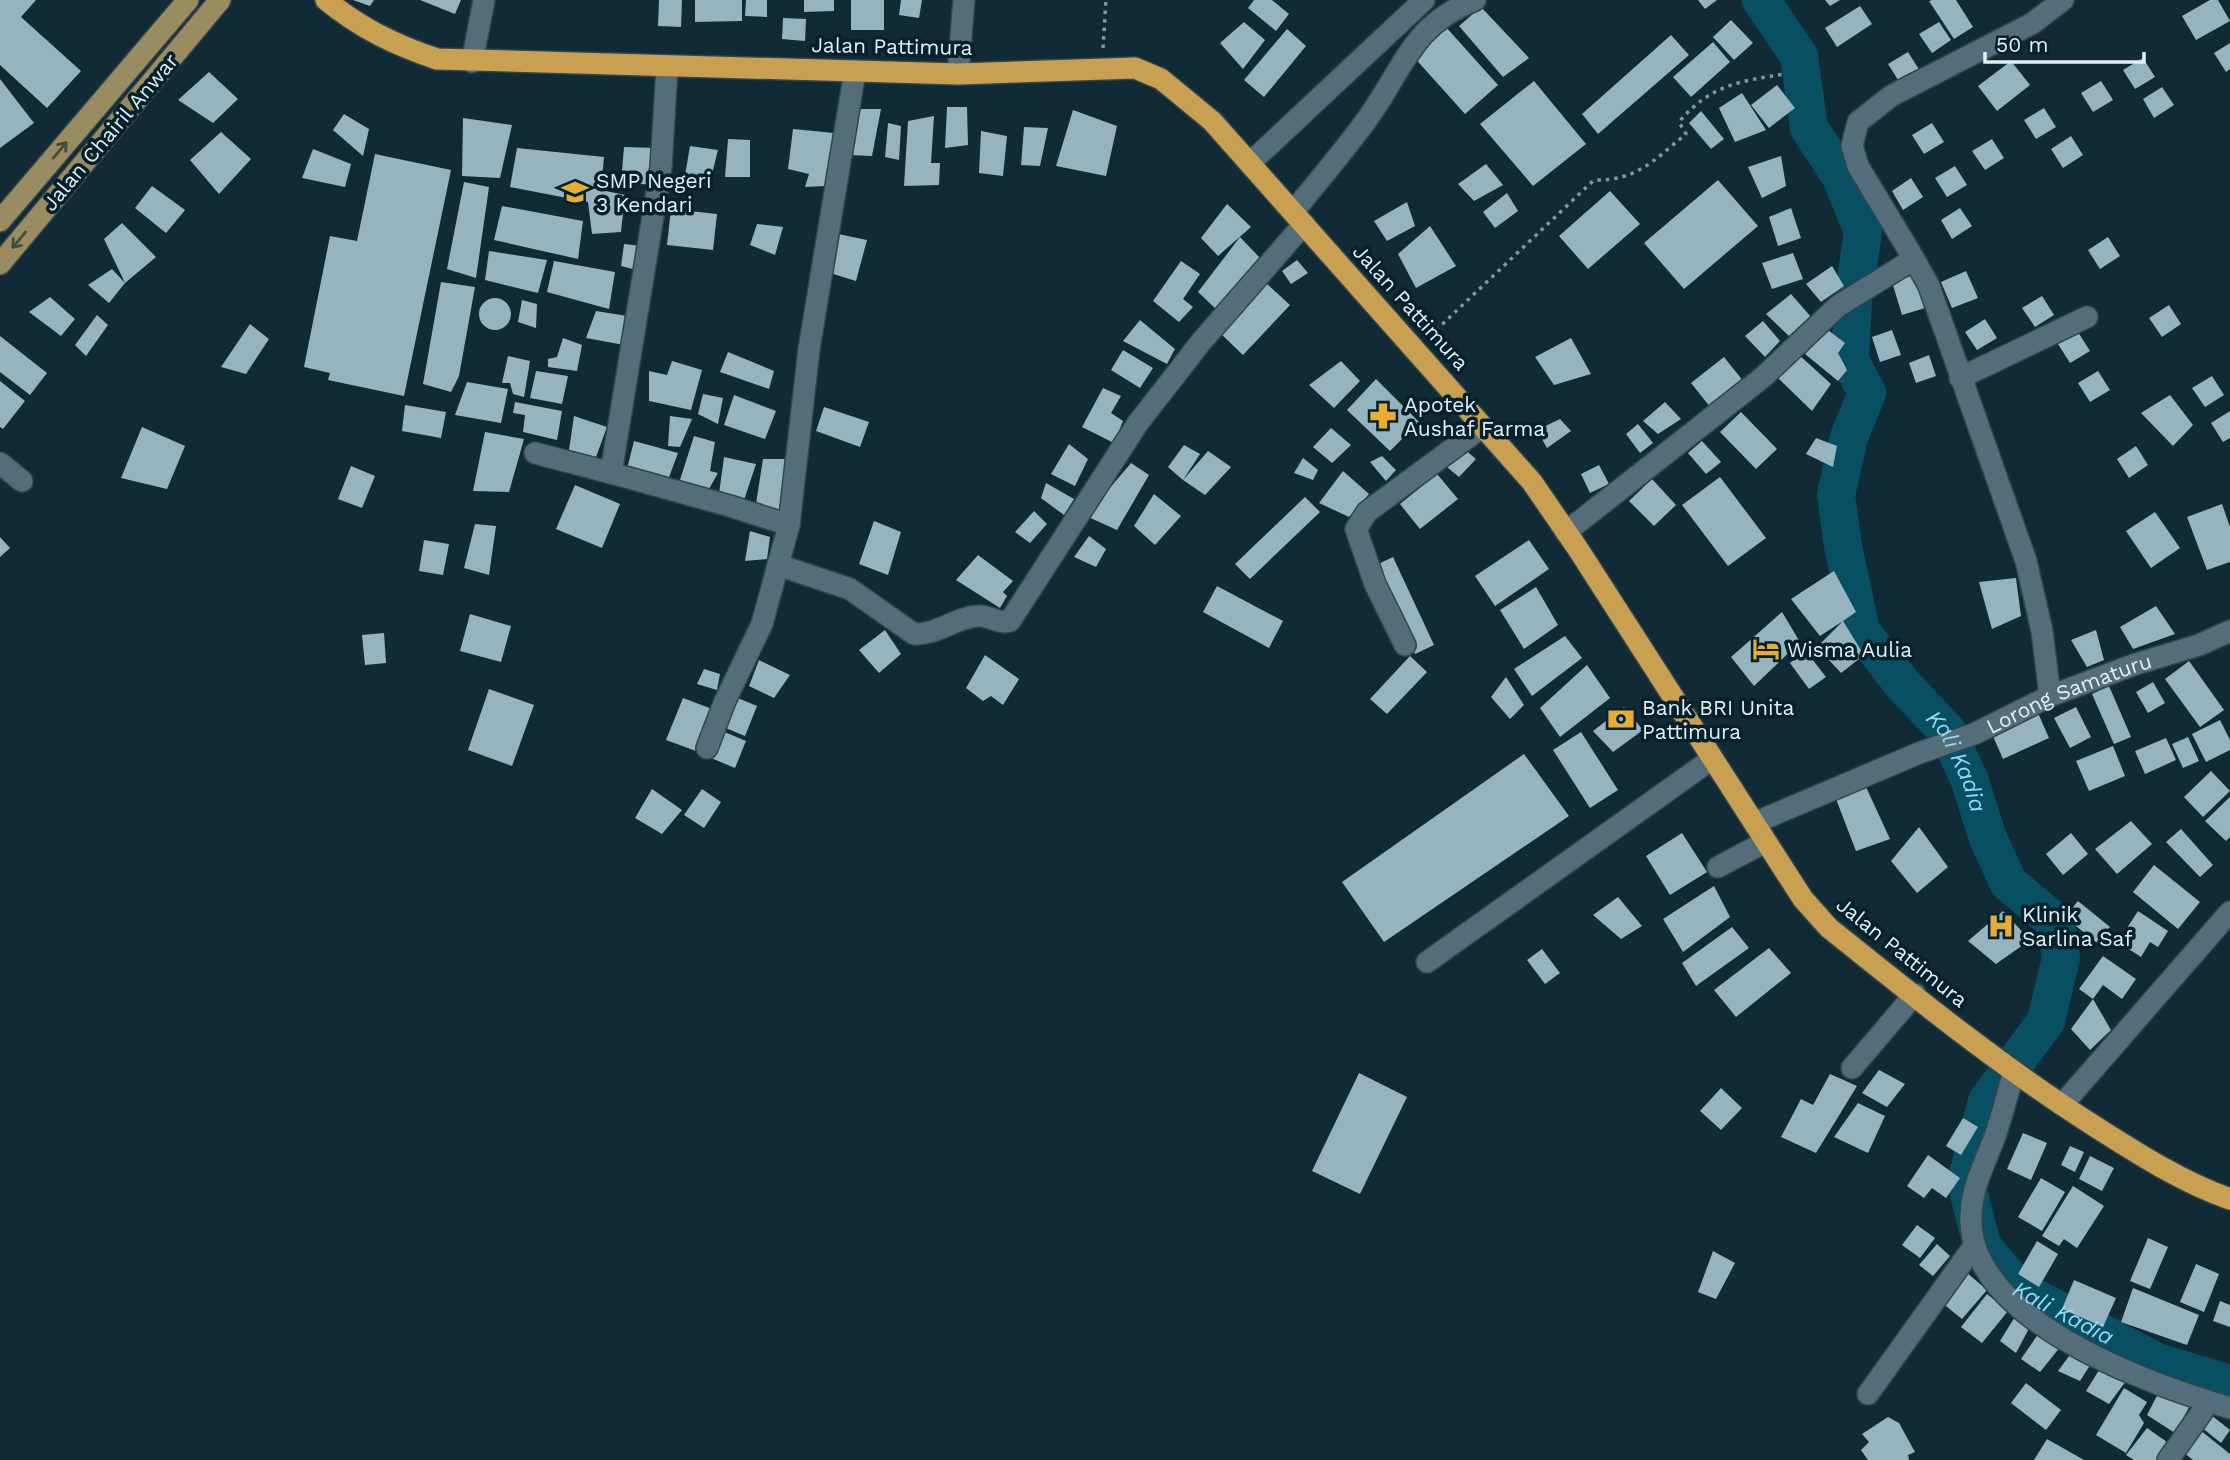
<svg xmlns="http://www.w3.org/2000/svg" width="2230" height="1460" font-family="'Work Sans',sans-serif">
	<rect width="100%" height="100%" fill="#102b35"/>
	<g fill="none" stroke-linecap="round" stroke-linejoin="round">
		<path stroke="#094f64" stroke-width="38" id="s1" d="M1761 0 1799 56 1809 128 1841 177 1863 232 1853 300 1850 360 1867 393 1849 437 1836 495 1843 546 1861 631 1904 686 1947 731 1970 781 1987 836 2008 882 2056 923 2061 958 2046 1021 1987 1101 1966 1182 1982 1246 2020 1290 2157 1362 2230 1384"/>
	</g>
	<path fill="#96b4c0" d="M0 0H36L21 17 81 71 47 108 0 65Z
		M353 0H374L370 6Z
		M420 0H461L455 14Z
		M659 0H682L681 27 658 26Z
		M695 0H742V21L695 22Z
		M746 0H767V17L745 16Z
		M804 0H834V11L804 12Z
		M851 0H884V30H851Z
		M901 0H922L919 18 899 15Z
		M1254 0H1272L1289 14 1276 31 1248 8Z
		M1698 0H1717L1705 9Z
		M1825 0H1840L1830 6Z
		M1932 0H1956L1973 27 1954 39 1929 1Z
		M2210 0H2218L2230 21 2196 40 2182 16Z
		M1860 6 1872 24 1837 47 1825 28Z
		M1481 7 1529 58 1503 77 1459 26Z
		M783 18 806 19 805 41 782 39Z
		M1731 20 1753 43 1734 60 1713 37Z
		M1244 22 1265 40 1243 69 1220 43Z
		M1939 22 1951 40 1932 53 1919 34Z
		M1445 26 1498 85 1465 114 1412 55Z
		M1287 29 1306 46 1264 97 1244 80Z
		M1671 35 1689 55 1598 134 1582 114Z
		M1713 42 1730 62 1691 97 1673 77Z
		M2230 43V69L2226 72 2214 53Z
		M1908 52 1920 71 1900 83 1888 64Z
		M2143 58 2155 77 2135 89 2123 70Z
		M2011 61 2030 85 1997 111 1978 86Z
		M209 72 238 99 213 123 178 100Z
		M0 79 34 123 0 148Z
		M1534 81 1586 144 1533 186 1480 124Z
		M2101 81 2113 100 2093 112 2081 93Z
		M1777 85 1795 108 1769 128 1751 105Z
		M2162 87 2174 105 2154 118 2143 99Z
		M1742 93 1766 130 1735 142 1719 108Z
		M947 107H967L968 145 945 148Z
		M2044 108 2056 127 2036 139 2024 120Z
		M859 109H881L872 156 850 155Z
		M1073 110 1117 126 1106 176 1056 166Z
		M1701 111 1724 139 1711 149 1689 123Z
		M344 114 369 129 363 156 333 130Z
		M934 116 931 163H940L939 185 904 186 908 121Z
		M463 118 512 125 500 178 462 176Z
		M888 123 901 126 899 160 885 157Z
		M1932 123 1944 142 1924 154 1912 135Z
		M1024 127 1048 128 1040 166 1021 165Z
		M793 129 834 133 825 186 805 187 809 174 788 169Z
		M981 131 1007 136 1003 176 979 173Z
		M221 132 251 159 219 194 190 160Z
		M2071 136 2083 155 2063 168 2051 149Z
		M728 139 750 140V177H725Z
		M1992 139 2004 158 1985 170 1972 151Z
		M690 146 718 150 709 186 684 181Z
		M624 147 656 148 652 185 621 182Z
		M517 148 604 157 601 190 625 195 621 232 592 234 588 202 510 187Z
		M313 149 351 164 345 187 302 178Z
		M375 154 451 170 404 396 328 380 330 373 304 367 330 236 357 241Z
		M1781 156 1786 186 1762 198 1748 167Z
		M1486 164 1503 185 1474 201 1458 184Z
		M1955 166 1967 185 1947 197 1935 178Z
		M1911 178 1923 197 1903 210 1892 191Z
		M1718 180 1758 226 1684 289 1644 243Z
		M464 182 489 187 476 278 447 269Z
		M152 186 185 210 166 233 135 208Z
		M1610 191 1640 224 1588 269 1559 236Z
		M1507 193 1518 211 1495 228 1483 212Z
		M1407 202 1415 226 1387 241 1374 221Z
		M1227 204 1251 227 1218 256 1201 238Z
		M502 206 583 221 578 259 494 240Z
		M1791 208 1801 238 1778 246 1769 217Z
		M1960 208 1972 226 1952 239 1941 220Z
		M671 209 717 214 713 250 667 245Z
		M122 223 156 257 125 283 104 239Z
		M757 224 783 227 775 255 750 245Z
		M1430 226 1456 266 1416 288 1398 254Z
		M838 234 867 240 856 281 830 273Z
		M1240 237 1260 258 1218 311 1198 292Z
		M2108 237 2120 256 2100 269 2088 250Z
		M624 244 642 246 640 271 621 266Z
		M489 251 547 260 538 293 485 280Z
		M1793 253 1803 279 1772 289 1762 263Z
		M1297 260 1308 273 1291 284 1282 271Z
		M554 261 615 272 609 309 547 292Z
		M1181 261 1200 274 1183 299 1193 307 1179 322 1153 301Z
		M1832 266 1844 286 1821 302 1806 284Z
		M112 269 125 283 109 303 88 285Z
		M1966 271 1978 298 1952 308 1941 282Z
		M1914 275 1925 308 1902 315 1892 282Z
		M441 282 475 287 459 376 451 392 423 384Z
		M1266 283 1290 305 1243 355 1219 332Z
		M1791 294 1812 318 1791 338 1766 314Z
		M2042 296 2054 315 2035 327 2022 308Z
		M50 297 75 319 61 336 29 312Z
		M479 314a16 16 0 1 1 32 0a16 16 0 1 1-32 0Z
		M522 300 537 304 536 328 518 322Z
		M2169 305 2181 324 2162 337 2149 318Z
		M596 311 627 316 624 345 586 338Z
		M97 315 108 325 86 356 75 345Z
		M1985 319 1997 338 1977 350 1965 332Z
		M1140 320 1175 349 1167 364 1123 341Z
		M1763 321 1780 341 1765 357 1745 336Z
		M250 324 269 339 246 374 221 367Z
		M1828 330 1845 343 1838 353 1847 370 1838 381 1805 354Z
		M1892 330 1901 355 1880 362 1872 337Z
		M2078 332 2090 351 2070 363 2058 344Z
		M0 336 47 373 30 395 0 372Z
		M563 338 582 345 577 371 548 367V359L557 357Z
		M1571 338 1591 374 1554 385 1535 357Z
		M1123 350 1153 368 1140 388 1111 370Z
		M728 352 774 371 769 389 720 372Z
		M1798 354 1831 384 1812 411 1777 377Z
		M1929 355 1936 376 1916 383 1909 363Z
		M508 356 530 361 524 397 513 394 510 383H502Z
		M1724 357 1744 382 1711 408 1691 383Z
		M672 361 702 370 691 410 649 401V371L667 375Z
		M1341 361 1360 381 1334 408 1309 385Z
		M536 371 568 376 562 404 530 398Z
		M2098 371 2110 390 2090 402 2078 383Z
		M2212 376 2224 395 2205 407 2192 388Z
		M1376 379 1419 422 1390 451 1347 410Z
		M0 381 25 401 3 429 0 427Z
		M467 382 508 389 501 423 455 415Z
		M1103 388 1121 396 1111 413 1123 421 1114 443 1082 427Z
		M703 394 723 398 718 424 698 414Z
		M734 395 776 411 765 439 724 425Z
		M2170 395 2193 425 2173 446 2141 413Z
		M515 402 562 411 557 440 523 432 525 415 513 413Z
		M1665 402 1681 419 1658 434 1643 421Z
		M405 405 446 412 441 438 402 431Z
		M824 407 869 422 860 447 816 431Z
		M2230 411V438L2223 442 2211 423Z
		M1741 412 1777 449 1756 469 1720 432Z
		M574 416 607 427 596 457 569 450Z
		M670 416 692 419 680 447 668 446Z
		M1560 419 1571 431 1547 448 1537 430Z
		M1638 424 1653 443 1640 453 1626 434Z
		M142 427 185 446 167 489 121 478Z
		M1331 428 1351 445 1332 463 1313 447Z
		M485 432 524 439 509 492 473 491Z
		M694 436 715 442 710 471 718 473 709 489 679 483Z
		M1816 438 1837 446 1833 467 1806 454Z
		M634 441 678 453 668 480 627 469Z
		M1702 441 1721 462 1706 474 1688 453Z
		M1069 444 1088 459 1075 486 1051 474Z
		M1184 445 1200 454 1183 480 1168 467Z
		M2136 446 2148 465 2129 478 2117 459Z
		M1463 448 1476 459 1459 477 1442 463Z
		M1208 451 1231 467 1205 495 1183 480Z
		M1382 456 1396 470 1386 481 1370 462Z
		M724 457 756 464 744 500 719 494Z
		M1303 458 1318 470 1313 480 1294 473Z
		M763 459H789L783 511 755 510Z
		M1131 463 1149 475 1117 530 1086 516Z
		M1599 465 1609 484 1590 493 1581 474Z
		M351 466 375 476 362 508 338 499Z
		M1343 471 1369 494 1349 517 1319 503Z
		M1437 474 1458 499 1420 529 1400 504Z
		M1720 477 1766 538 1728 566 1682 505Z
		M1652 479 1676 505 1654 526 1629 501Z
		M1046 483 1074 499 1064 515 1041 498Z
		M575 485 620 504 602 548 556 529Z
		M1154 494 1181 516 1155 545 1134 526Z
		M1305 497 1320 512 1250 579 1235 564Z
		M2222 504 2230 527V562L2207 570 2187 517Z
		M1034 511 1047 524 1030 543 1015 532Z
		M2155 512 2180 548 2151 568 2126 531Z
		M874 521 901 532 888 575 859 564Z
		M475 524 496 526 489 575 464 568Z
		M750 531 770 537 767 559 745 561Z
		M1089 536 1106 549 1096 567 1074 557Z
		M0 537 10 548 0 557Z
		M424 540 449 544 443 575 419 571Z
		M1529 540 1549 569 1495 606 1475 576Z
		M978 555 1013 581 1003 592 1007 596 1000 608 956 580Z
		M1393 557 1434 645 1415 654 1374 566Z
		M1834 571 1856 612 1843 621 1864 655 1841 673 1817 647 1843 621 1820 636 1791 599Z
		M2016 578 2021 616 1992 629 1979 582Z
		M1217 586 1283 621 1269 648 1203 612Z
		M1536 587 1558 625 1524 649 1500 610Z
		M2156 606 2175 634 2133 649 2120 627Z
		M1782 612 1800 642 1754 686 1731 657Z
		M470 614 511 626 501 662 460 651Z
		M885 630 901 654 879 673 859 650Z
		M2096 630 2104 660 2087 667 2071 640Z
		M384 633 386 663 365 665 362 635Z
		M1565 636 1582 658 1532 696 1514 669Z
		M1805 650 1826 677 1809 689 1790 663Z
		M985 655 1019 679 1003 705 991 696 983 701 966 688Z
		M1410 656 1427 672 1387 714 1370 699Z
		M759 660 790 675 774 698 749 686Z
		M2189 661 2224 710 2200 727 2165 679Z
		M1587 665 1610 698 1560 737 1540 708Z
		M704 669 720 674 717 690 697 684Z
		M1506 677 1524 705 1510 719 1491 697Z
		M2153 682 2165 703 2148 713 2136 692Z
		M2109 686 2131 737 2114 744 2092 694Z
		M489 689 534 705 512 766 468 750Z
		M733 696 757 706 745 736 721 726Z
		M683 698 712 709 696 751 666 740Z
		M1624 707 1643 730 1613 752 1593 731Z
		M2076 707 2091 737 2070 748 2054 718Z
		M2038 713 2049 738 2003 759 1992 734Z
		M2220 720 2230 740V750L2206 762 2192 734Z
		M722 731 746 741 735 768 711 758Z
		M1581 732 1618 790 1590 808 1553 750Z
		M2188 737 2199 761 2183 768 2172 744Z
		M2166 738 2176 760 2145 774 2135 751Z
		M2113 746 2125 776 2089 791 2076 761Z
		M1524 754 1569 816 1384 942 1342 882Z
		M2211 771 2230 791 2203 817 2184 797Z
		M1866 787 1890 839 1856 851 1836 799Z
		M652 789 682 810 662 834 635 818Z
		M702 789 721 802 704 828 684 815Z
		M2230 797V837L2226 841 2205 821Z
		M2131 821 2152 844 2117 874 2095 849Z
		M1919 827 1948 867 1917 893 1891 861Z
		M2181 829 2213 865 2200 877 2166 842Z
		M1682 833 1707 872 1670 895 1646 856Z
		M2071 833 2088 854 2063 875 2046 854Z
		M2154 865 2200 902 2178 929 2133 892Z
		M1714 886 1730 917 1683 952 1663 919Z
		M1618 897 1642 926 1621 939 1593 915Z
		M2078 901 2110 927 2097 943 2065 917Z
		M2003 911 2030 940 1996 964 1968 941Z
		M2138 911 2168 931 2158 947 2150 942 2141 957 2118 942Z
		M1732 927 1749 948 1696 986 1682 963Z
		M1769 948 1791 973 1736 1017 1714 990Z
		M1542 949 1560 973 1545 984 1527 960Z
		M2103 956 2136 979 2122 999 2103 985 2093 999 2079 989Z
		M2093 999 2111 1030 2090 1050 2071 1029Z
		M1879 1070 1905 1084 1887 1107 1862 1093Z
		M1359 1073 1407 1097 1360 1194 1312 1171Z
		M1830 1074 1857 1086 1816 1153 1781 1137 1801 1099 1813 1105Z
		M1721 1088 1742 1108 1721 1130 1700 1111Z
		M1858 1103 1885 1116 1868 1153 1834 1137Z
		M1963 1118 1978 1127 1961 1155 1946 1146Z
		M2023 1133 2047 1143 2031 1180 2007 1169Z
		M2070 1146 2084 1152 2075 1172 2061 1165Z
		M1928 1155 1960 1178 1946 1198 1932 1188 1924 1198 1907 1186Z
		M2090 1156 2114 1168 2102 1191 2079 1179Z
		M2041 1178 2065 1192 2042 1231 2018 1217Z
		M2073 1186 2104 1206 2077 1248 2064 1239 2059 1246 2042 1236Z
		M1917 1225 1935 1238 1920 1258 1902 1245Z
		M2148 1238 2168 1247 2150 1289 2130 1281Z
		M2037 1241 2058 1254 2039 1287 2018 1274Z
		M1937 1244 1950 1256 1933 1276 1919 1265Z
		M1713 1251 1735 1263 1716 1299 1698 1292Z
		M2196 1264 2219 1274 2204 1312 2180 1302Z
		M1966 1272 1987 1290 1962 1319 1941 1302Z
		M2074 1280 2116 1298 2103 1327 2062 1309Z
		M2133 1288 2199 1315 2187 1345 2121 1322Z
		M1987 1294 2008 1311 1982 1343 1961 1327Z
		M2220 1301 2230 1305V1327L2213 1321Z
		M2016 1315 2032 1323 2016 1353 2000 1341Z
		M2041 1330 2061 1346 2040 1372 2021 1359Z
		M2075 1348 2094 1359 2080 1381 2058 1371Z
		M2101 1367 2126 1381 2109 1404 2086 1391Z
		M2026 1383 2061 1410 2046 1430 2011 1403Z
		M2162 1386 2193 1400 2175 1433 2147 1415Z
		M2124 1388 2147 1402 2139 1415 2144 1423 2126 1453 2096 1435Z
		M2211 1415 2230 1430 2221 1443 2201 1427Z
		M1888 1417 1899 1423 1915 1452 1908 1455 1909 1460H1868L1861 1450 1869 1442 1862 1434Z
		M2147 1428 2167 1442 2157 1460H2134L2126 1455Z
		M2200 1430 2230 1454V1460H2193L2183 1452Z
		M2047 1439 2084 1460H2034Z"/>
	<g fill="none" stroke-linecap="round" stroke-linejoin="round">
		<g stroke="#32444c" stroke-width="24">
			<g id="minor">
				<path d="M472 62 484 0"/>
				<path d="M667 67 661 167 611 473 730 506 789 525 778 565 850 589 914 634C937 635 956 617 978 616 990 615 1000 625 1010 621L1138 423 1201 342 1304 224"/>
				<path d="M958 74 964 0"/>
				<path d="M1250 163 1424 0"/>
				<path d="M1293 212C1319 180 1346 149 1370 115 1404 67 1413 24 1475 0"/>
				<path d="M1914 259 1858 166 1852 146 1858 122 1891 96 2033 23 2063 0"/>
				<path d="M1960 378 2087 317"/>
				<path d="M535 453 611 473"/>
				<path d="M0 463 22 481"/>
				<path d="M789 525 809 349 855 71"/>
				<path d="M1566 532 1762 378 1838 306 1914 259 1929 286 2026 561 2042 631 2050 696"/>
				<path d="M1405 645 1375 584 1356 529 1367 512 1482 427"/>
				<path d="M707 748 725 701 762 624 778 565"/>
				<path id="s2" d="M1754 823 1919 753 1974 734 2050 696 2133 665 2199 645 2230 631"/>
				<path d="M1718 867 1765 842"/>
				<path d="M1427 962 1712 759"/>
				<path d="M1852 1068 1915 994"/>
				<path d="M2014 1072C2007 1095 2002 1117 1994 1139 1984 1165 1972 1187 1971 1215 1966 1320 2149 1384 2230 1408"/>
				<path d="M2062 1105 2230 912"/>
				<path d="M1868 1394 1974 1246"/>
				<path d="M2168 1460 2209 1402"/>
			</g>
		</g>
		<g stroke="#32444c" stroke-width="24">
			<path id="major" d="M0 221 188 0
				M0 264 220 0"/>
		</g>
		<g stroke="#32444c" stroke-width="24">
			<path id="highway" d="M326 0C360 28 395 45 437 59L958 74 1135 68 1161 79 1212 121 1532 482 1578 549 1803 899 1829 928C1916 998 2004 1069 2099 1129 2140 1155 2184 1183 2230 1199"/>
		</g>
		<path stroke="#8397a0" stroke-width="3.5" stroke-dasharray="3.5 5" stroke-linecap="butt" d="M1103 48 1106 0
			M1430 336 1594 180C1637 181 1654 160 1686 134L1679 122C1710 85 1740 81 1785 74"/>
		<use href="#minor" stroke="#536e7a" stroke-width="21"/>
		<use href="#major" stroke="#9a8c61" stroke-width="21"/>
		<use href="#highway" stroke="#c9a051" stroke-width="21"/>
	</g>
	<defs><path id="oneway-shaft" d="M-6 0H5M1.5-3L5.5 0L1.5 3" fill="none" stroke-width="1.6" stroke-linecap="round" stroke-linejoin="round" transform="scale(1.75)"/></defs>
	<g stroke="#414c41">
		<use href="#oneway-shaft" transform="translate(60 150) rotate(-50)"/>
		<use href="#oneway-shaft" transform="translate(19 240) rotate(130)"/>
	</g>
	<defs>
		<g id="school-bare" transform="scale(2.1)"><path d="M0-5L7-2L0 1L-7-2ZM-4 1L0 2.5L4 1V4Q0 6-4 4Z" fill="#e5ad36" stroke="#06212b" stroke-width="2.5" paint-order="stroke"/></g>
		<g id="pharmacy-bare" transform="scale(2.1)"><path d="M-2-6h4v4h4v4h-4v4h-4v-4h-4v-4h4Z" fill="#e5ad36" stroke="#06212b" stroke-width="2.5" paint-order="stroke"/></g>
		<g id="hotel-bare" transform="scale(2.1)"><path d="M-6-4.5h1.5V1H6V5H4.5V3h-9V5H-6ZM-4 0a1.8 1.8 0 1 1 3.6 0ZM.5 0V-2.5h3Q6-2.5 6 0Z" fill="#e5ad36" stroke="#06212b" stroke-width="2.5" paint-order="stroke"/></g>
		<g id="bank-bare" transform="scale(2.1)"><path d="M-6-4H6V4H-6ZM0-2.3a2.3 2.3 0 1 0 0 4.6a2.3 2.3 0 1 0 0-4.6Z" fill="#e5ad36" stroke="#06212b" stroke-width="2.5" paint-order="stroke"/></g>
		<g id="hospital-bare" transform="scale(2.1)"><path d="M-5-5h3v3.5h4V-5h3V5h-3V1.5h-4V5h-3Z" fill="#e5ad36" stroke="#06212b" stroke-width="2.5" paint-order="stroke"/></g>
	</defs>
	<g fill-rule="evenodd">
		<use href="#school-bare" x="575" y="192"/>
		<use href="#pharmacy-bare" x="1383" y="416"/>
		<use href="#hotel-bare" x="1766" y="649"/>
		<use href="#bank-bare" x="1621" y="719"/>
		<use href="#hospital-bare" x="2001" y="926"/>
	</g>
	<g text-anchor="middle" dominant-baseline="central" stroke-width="7" stroke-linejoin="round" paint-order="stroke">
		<g font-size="21" fill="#e1f0f7" stroke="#06212b">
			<text transform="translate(892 46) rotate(1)">Jalan Pattimura</text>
			<text transform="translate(110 132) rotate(-50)">Jalan Chairil Anwar</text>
			<text transform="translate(1411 307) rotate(48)">Jalan Pattimura</text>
			<text stroke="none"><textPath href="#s2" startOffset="341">Lorong Samaturu</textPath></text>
			<text transform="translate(1902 952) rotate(39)">Jalan Pattimura</text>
		</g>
		<g font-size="21" fill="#e1f0f7" stroke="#06212b" text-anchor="start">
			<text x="596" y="180">SMP Negeri<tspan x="596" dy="24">3 Kendari</tspan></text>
			<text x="1404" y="404">Apotek<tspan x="1404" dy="24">Aushaf Farma</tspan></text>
			<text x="1787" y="649">Wisma Aulia</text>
			<text x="1642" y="707">Bank BRI Unita<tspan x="1642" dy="24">Pattimura</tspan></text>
			<text x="2022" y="914">Klinik<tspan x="2022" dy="24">Sarlina Saf</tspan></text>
		</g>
		<g font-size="23" font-style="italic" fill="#93daf7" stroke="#06212b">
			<text stroke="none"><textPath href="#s1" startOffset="833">Kali Kadia</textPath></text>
			<text stroke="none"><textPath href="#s1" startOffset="1484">Kali Kadia</textPath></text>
		</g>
	</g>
	<path d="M1985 52v10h159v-10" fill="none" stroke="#e1f0f7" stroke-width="3.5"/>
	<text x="1996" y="52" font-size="21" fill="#e1f0f7" stroke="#06212b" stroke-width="5" paint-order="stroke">50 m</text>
</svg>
